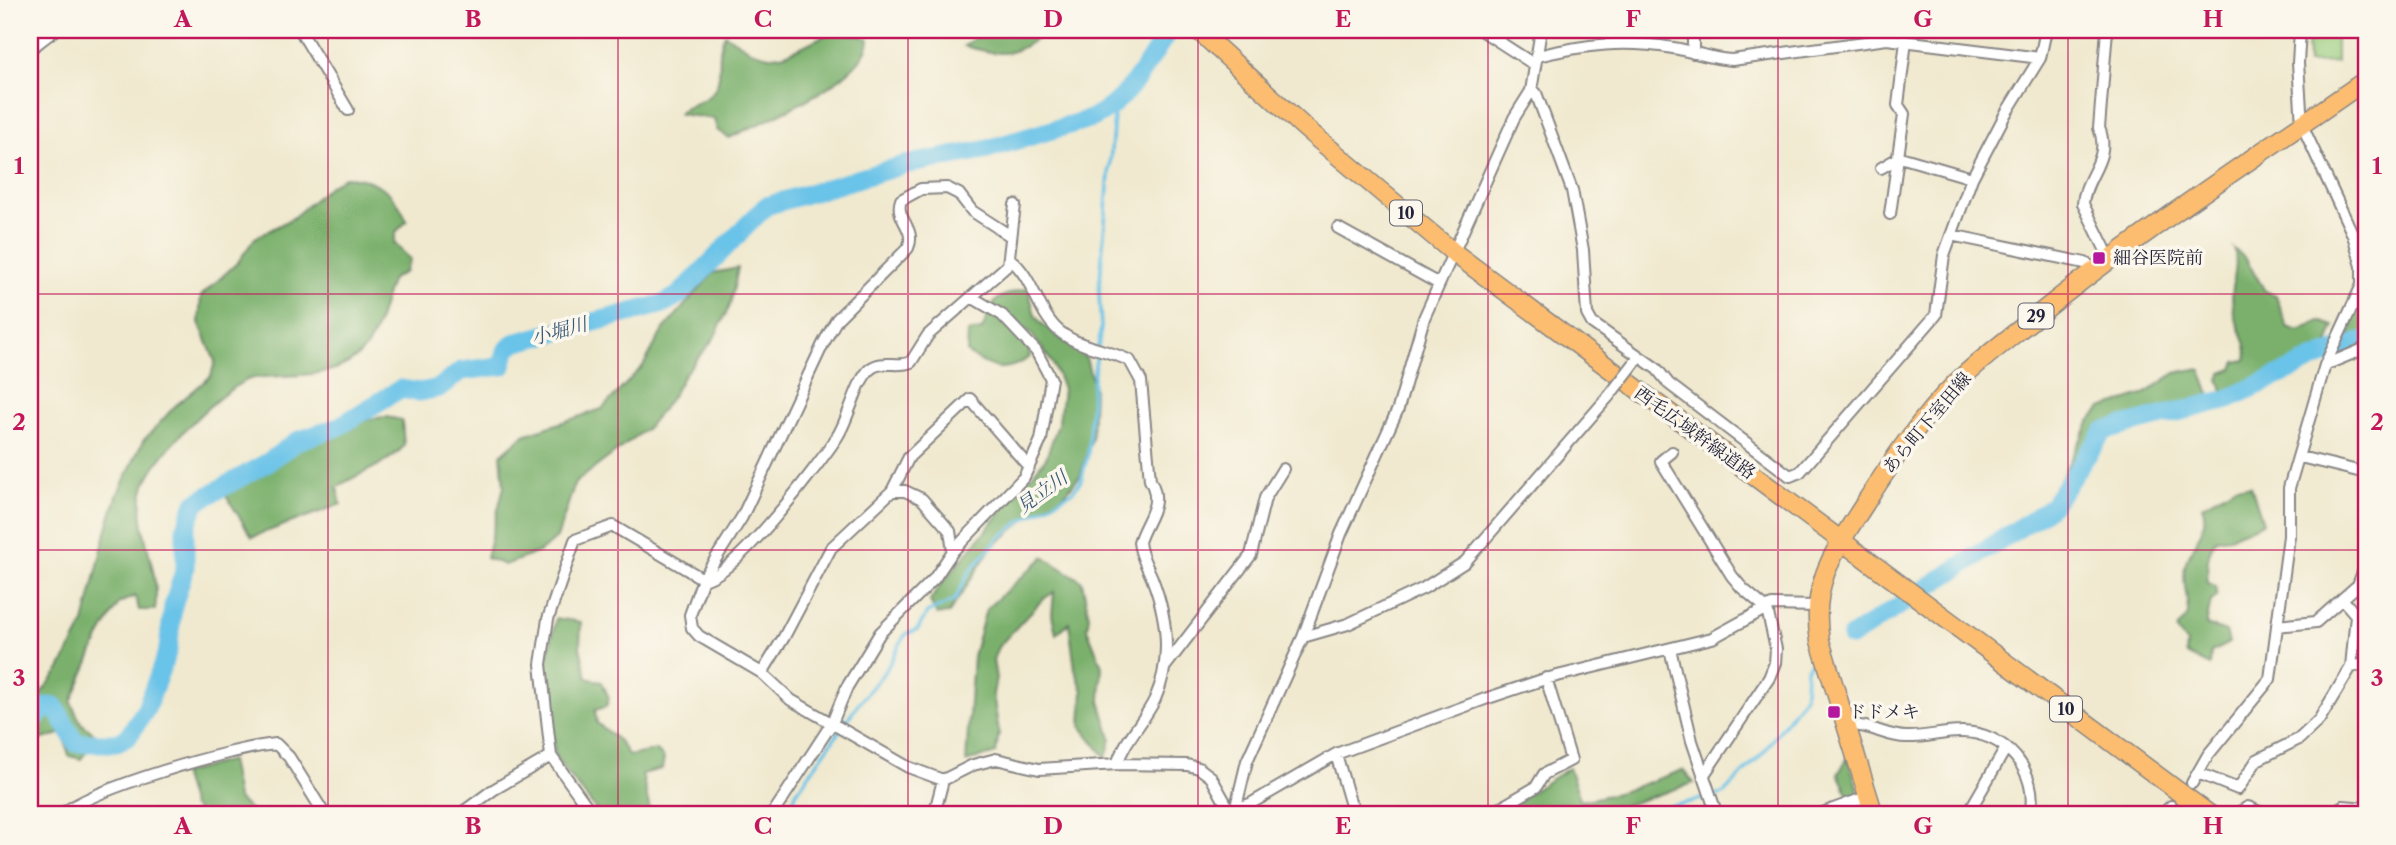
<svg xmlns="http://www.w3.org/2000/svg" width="2396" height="845" font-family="'Libre Caslon Text','Noto Serif JP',serif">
	<rect width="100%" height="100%" fill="#fbf7ec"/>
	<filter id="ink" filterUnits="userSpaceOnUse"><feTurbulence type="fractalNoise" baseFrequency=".0143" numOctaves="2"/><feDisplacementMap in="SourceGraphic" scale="14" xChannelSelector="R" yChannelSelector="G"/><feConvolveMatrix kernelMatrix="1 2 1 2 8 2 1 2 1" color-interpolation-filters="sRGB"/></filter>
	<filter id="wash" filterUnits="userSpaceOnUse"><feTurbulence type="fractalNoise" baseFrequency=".00686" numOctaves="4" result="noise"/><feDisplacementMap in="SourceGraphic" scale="28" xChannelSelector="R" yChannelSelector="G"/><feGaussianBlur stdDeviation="1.57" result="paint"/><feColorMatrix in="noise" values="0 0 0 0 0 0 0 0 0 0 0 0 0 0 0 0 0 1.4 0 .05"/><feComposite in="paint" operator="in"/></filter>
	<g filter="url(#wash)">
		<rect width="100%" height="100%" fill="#f0e9cf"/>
		<path fill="#98cc7d" stroke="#5d775c" stroke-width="2" d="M2307 30H2336V62L2308 63Z"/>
		<path fill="#7ab06c" stroke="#4e6954" stroke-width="2" d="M986 30H1048C1013 57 1006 57 964 46Z
			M830 33 852 34 869 39C867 80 763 121 729 138L717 130 714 119 679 114C688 101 707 104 715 89 724 73 715 52 725 34 776 70 779 56 830 33Z
			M344 177C375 177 395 191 407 221L396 232 394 243 410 259 405 272 392 279C383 300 379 331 365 349 337 382 291 373 254 378 225 383 154 457 145 485 131 527 162 567 155 610H139L135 596 119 603 99 638 71 702 81 723 97 736 81 759 69 756 63 733 30 743V707L60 669 84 623 107 528 118 493 143 441 175 406 211 376 215 361 199 322 201 296 238 262 255 238 293 218 327 188Z
			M2234 249 2246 259 2265 291 2276 295 2287 327 2299 331 2320 321 2334 326 2326 351 2224 393 2219 379 2222 373 2233 369 2236 362 2246 360C2250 342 2238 330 2234 313 2228 287 2240 271 2234 249Z
			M738 268 730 306 713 340 685 373 671 398 647 428 575 483 557 538 539 552 505 565 486 558 504 486 501 455 524 435 602 409 643 366 663 330 713 273Z
			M1028 288 1035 315 1041 323 1086 358 1094 388 1092 438 1080 476 1063 496 1028 517 991 548 949 613 937 615 930 601 938 588 1046 458 1059 421 1063 389 1053 364 1030 332 1015 322 1027 340 1030 357C1004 375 992 369 967 353L968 332 982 330C997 295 991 299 1028 288Z
			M2366 302V336L2358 341 2349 339 2355 312Z
			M2195 369 2201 370 2210 395 2186 414 2120 432 2103 440 2067 488 2063 487 2060 480 2090 421 2101 408 2143 395 2175 373Z
			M387 417 402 420 404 446C387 465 359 473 337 487L341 504 252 537 223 491C271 467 334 419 387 417Z
			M2236 486H2251L2263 523 2230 537 2216 539C2207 552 2206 567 2208 583L2216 586 2217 597 2211 601 2206 625 2226 632 2229 643 2211 652 2210 666 2186 654 2187 644 2177 630C2179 623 2188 621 2188 613 2188 597 2181 578 2186 562 2192 542 2211 528 2202 506Z
			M1044 557 1082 581 1089 616 1087 629 1102 666 1100 701 1111 738 1106 758 1081 726 1083 691 1075 669 1069 623 1056 634 1052 615 1054 592 1042 600 998 647 993 660 996 678 993 694 999 732 996 753 966 762 973 656 986 609Z
			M556 618 581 622 580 647 587 678 602 682 609 698 606 707 595 710 597 723 619 741 629 756 656 750 664 758 662 769 642 774 651 815H600L555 757 546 667Z
			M1848 757 1866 815H1849L1850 798 1838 774Z
			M230 760 237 798 255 815H201L192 806 182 774Z
			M1569 768 1581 801 1618 793 1683 770 1694 783 1595 815H1494Z"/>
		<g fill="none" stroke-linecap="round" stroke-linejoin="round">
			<path stroke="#6ac3e8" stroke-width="3.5" d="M789 815 796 793 859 703 886 670 905 635 918 629 927 613 955 600 969 572 999 538 1023 520 1072 492 1081 481 1088 454 1093 378 1101 328 1099 292 1115 104
				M1634 815 1723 794 1764 752 1805 696 1806 669 1811 662"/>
			<path stroke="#6ac3e8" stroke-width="19" d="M1851 637 2044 512 2053 504 2104 431 2228 399 2319 357 2366 340
				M30 723 48 706 55 707 76 743H117L128 737 146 709 168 650 173 606 185 568V530L195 503 268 462 297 441 338 427 400 389 420 392 439 388 461 371 502 366 506 351 514 343 663 304 679 295 766 206 904 165 984 150 1093 118C1129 100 1148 62 1169 30"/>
		</g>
	</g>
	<g filter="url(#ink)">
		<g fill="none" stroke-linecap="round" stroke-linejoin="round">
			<g stroke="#898685" stroke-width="14">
				<path id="minor" d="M300 30 348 110
					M1481 30 1535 65
					M2107 30 2099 128C2112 159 2084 177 2083 204L2110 259
					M30 49 55 30
					M1693 53V30
					M1538 56C1586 44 1624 40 1673 48 1693 51 1711 59 1732 60L1887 39 2040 58
					M1531 91 1536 93 1572 190 1583 250 1587 314 1592 323 1657 369 1669 384 1790 476 1800 472 1936 315 1944 255 1972 178 2006 113 2040 58 2046 30
					M1881 168 1900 157 1972 178
					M1890 214 1904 114 1898 105 1906 41
					M1338 228 1439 284
					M1009 235 972 211 959 194 947 188 921 189 901 200C894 219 917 228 908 248L837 319 823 344 742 517 703 579 690 615 692 628 699 636 762 673 791 700 908 767 943 780 973 765 996 759 1039 769 1117 764 1187 765 1199 768 1211 777 1230 811
					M1951 235 2085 263 2095 269
					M2357 245 2366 227
					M1010 259C1034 278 1037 312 1059 331 1079 348 1108 349 1130 361L1141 381 1150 480C1164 505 1146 519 1139 542 1140 555 1147 566 1152 578 1167 617 1173 659 1155 699 1144 722 1125 739 1117 764
					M2325 365 2366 348
					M1672 452 1661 461 1732 576 1742 588 1767 609 1776 649 1775 663 1769 678 1703 776
					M2300 457 2366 473
					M892 491 909 457 970 399 1029 467
					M953 551 1024 477 1041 440 1051 379 1036 351 1002 315 973 298
					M2358 585 2366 564
					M2277 626 2316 622 2358 585 2366 584
					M1303 637 1348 624 1424 588 1465 562 1609 396
					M1670 649 1692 741 1717 815
					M2351 667 2366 664
					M1164 668 1251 555 1265 498 1283 469
					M762 673 784 637 831 548 892 491H905L922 499 950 531 953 551 934 579 880 633 847 687 832 723 772 815
					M1848 726C1868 723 1886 737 1906 737 1924 738 1942 732 1960 732 2005 731 2040 772 2030 815
					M1336 754 1350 802 1359 815
					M2198 773 2238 789 2257 760 2299 739 2319 720 2351 667 2356 615 2343 600
					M2192 783 2208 755 2270 679 2289 536V488L2325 365 2362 285V266L2353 235 2302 125 2298 63 2300 30
					M61 815C92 788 232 748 276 744L289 757 325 815
					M459 815 493 790 551 756
					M593 815 551 756 541 664 548 619 575 540 613 526 703 579C729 583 821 462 837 437 849 419 856 382 870 369 882 359 898 368 911 362L928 335 1008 265 1015 205
					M934 815 943 780
					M1216 815 1250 804 1336 754 1485 699 1545 679 1712 638 1772 605 1817 606
					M1234 815 1247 761 1303 637 1341 534 1398 409 1424 318 1514 118 1531 91 1541 30
					M1488 815 1536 787 1544 774 1571 760 1546 678
					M1817 815 1869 796
					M1967 815 2006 748
					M2162 815 2171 806
					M2235 815 2248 807 2266 815
					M2328 815 2343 806 2366 808"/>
			</g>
			<g stroke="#898685" stroke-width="21">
				<path id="primary" d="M1198 30 1305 128 1453 252 2210 815
					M1874 815 1820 641C1810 583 1834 552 1864 505 1891 463 1921 417 1957 382 1982 358 2011 337 2038 315 2143 230 2256 157 2366 80"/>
			</g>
			<use href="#minor" stroke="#fff" stroke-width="10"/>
			<use href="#primary" stroke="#fcbd6f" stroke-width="18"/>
			<g stroke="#898685" stroke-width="14" stroke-linecap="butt">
				<path id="minor-bridge" d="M1609 396 1636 361"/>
			</g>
			<use href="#minor-bridge" stroke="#fff" stroke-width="10"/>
		</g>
	</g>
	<path fill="none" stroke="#c2185b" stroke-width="2" stroke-opacity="0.55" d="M328 30V815M618 30V815M908 30V815M1198 30V815M1488 30V815M1778 30V815M2068 30V815M30 294H2366M30 550H2366"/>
	<g fill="#b5179e" stroke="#fbf7ec" stroke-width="2.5">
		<rect x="2092" y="251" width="14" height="14" rx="3.5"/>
		<rect x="1827" y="705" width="14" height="14" rx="3.5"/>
	</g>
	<g text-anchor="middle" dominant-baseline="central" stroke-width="7" stroke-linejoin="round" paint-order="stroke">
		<g fill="#fbf7ec" stroke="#636270" stroke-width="2">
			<rect x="1390" y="200.5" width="32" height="25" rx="5"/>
			<rect x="2018.5" y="303.5" width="35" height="25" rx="5"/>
			<rect x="2050" y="696.5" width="32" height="25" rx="5"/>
		</g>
		<g font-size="16" font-weight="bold" fill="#22223b">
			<text x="1406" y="213">10</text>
			<text x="2036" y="316">29</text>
			<text x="2066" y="709">10</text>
		</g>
		<g font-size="18" fill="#22223b" stroke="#fbf7ec" text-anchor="start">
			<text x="2113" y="258">細谷医院前</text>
			<text x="1848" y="712">ドドメキ</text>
		</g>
		<g font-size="18" fill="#22223b" stroke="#fbf7ec">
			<text transform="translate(1927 423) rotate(-50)">あら町下室田線</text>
			<text transform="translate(1695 433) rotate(36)">西毛広域幹線道路</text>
		</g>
		<g font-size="19" font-style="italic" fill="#3b5a78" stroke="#fbf7ec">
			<text transform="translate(559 331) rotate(-15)">小堀川</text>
			<text transform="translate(1042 492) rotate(-36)">見立川</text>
		</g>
	</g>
	<rect width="2396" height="845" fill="none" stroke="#fbf7ec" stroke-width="77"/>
	<rect x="38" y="38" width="2320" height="768" fill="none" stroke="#c2185b" stroke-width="2.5"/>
	<g font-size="23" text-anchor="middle" font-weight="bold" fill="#c2185b">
		<text x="183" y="27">A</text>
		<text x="473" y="27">B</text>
		<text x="763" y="27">C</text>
		<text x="1053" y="27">D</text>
		<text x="1343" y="27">E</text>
		<text x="1633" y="27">F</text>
		<text x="1923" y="27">G</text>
		<text x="2213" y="27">H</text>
		<text x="19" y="174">1</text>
		<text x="2377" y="174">1</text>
		<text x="19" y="430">2</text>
		<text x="2377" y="430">2</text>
		<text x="19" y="686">3</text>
		<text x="2377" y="686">3</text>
		<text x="183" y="834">A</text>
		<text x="473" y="834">B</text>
		<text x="763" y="834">C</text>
		<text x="1053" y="834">D</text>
		<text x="1343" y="834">E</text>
		<text x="1633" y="834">F</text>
		<text x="1923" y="834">G</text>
		<text x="2213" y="834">H</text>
	</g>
</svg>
